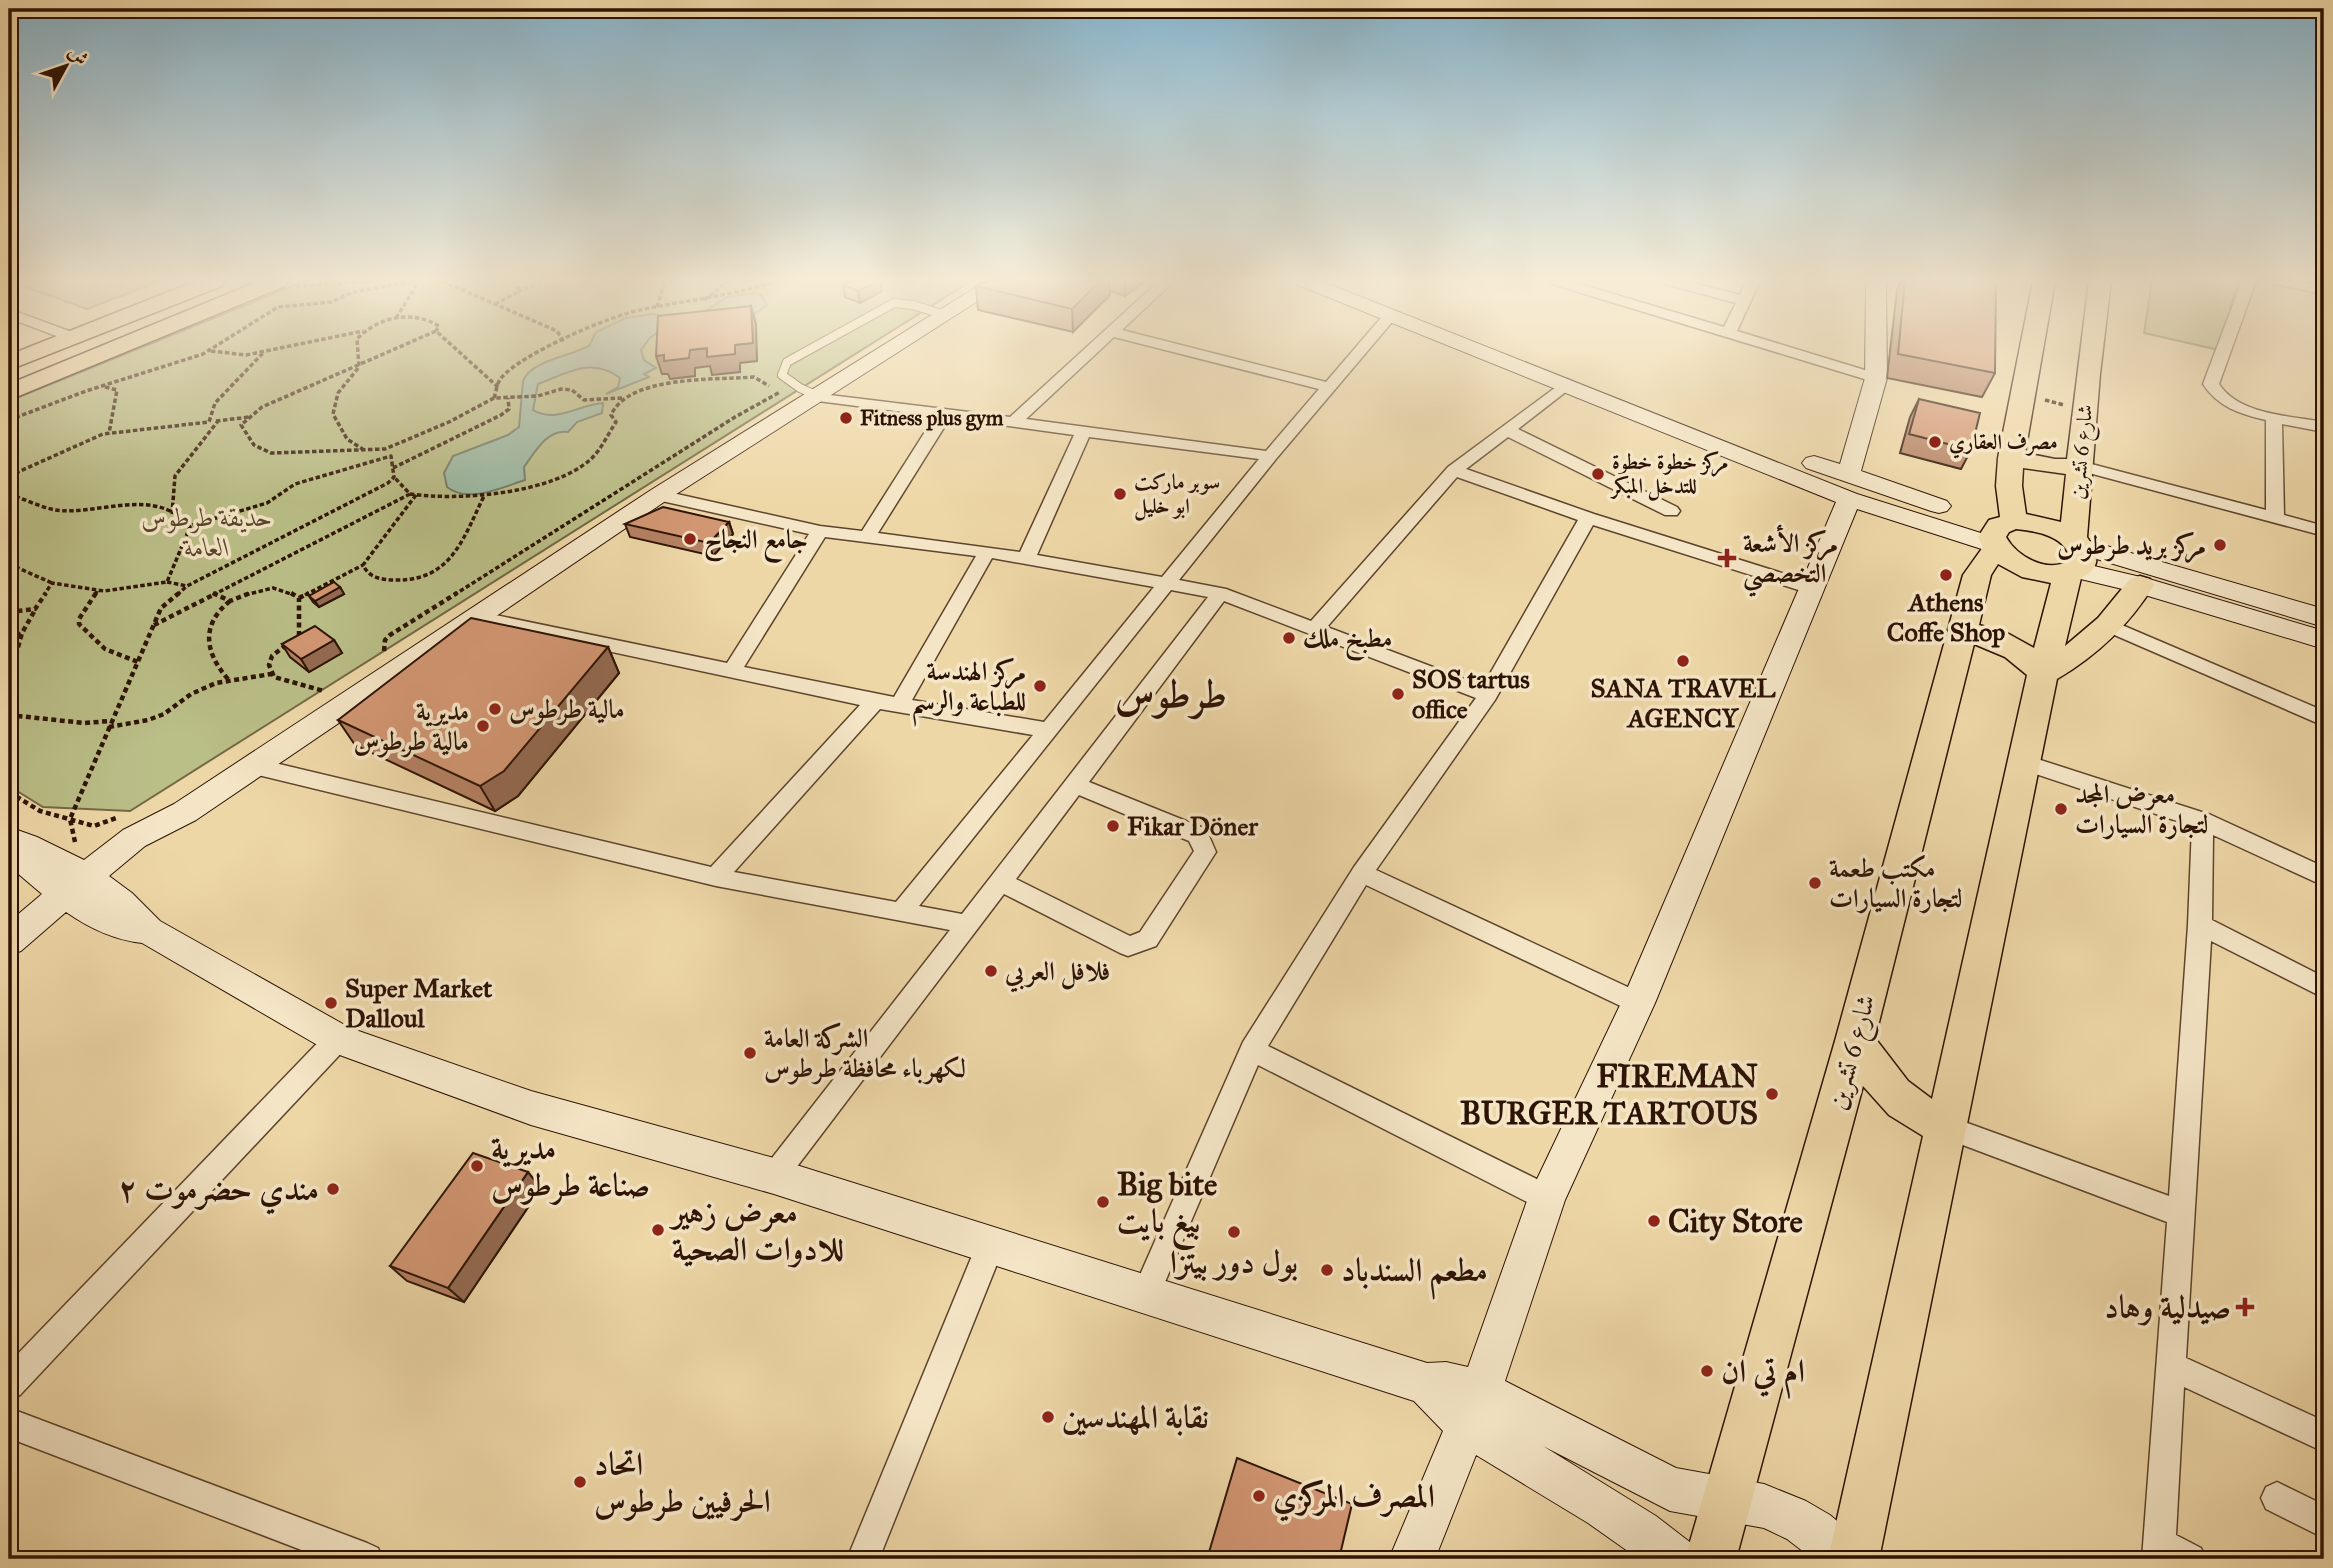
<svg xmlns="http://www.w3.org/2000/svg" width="2333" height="1568" font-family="'IM FELL Great Primer',Amiri,serif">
	<rect width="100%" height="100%" fill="#eed7a7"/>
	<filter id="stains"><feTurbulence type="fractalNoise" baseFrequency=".00286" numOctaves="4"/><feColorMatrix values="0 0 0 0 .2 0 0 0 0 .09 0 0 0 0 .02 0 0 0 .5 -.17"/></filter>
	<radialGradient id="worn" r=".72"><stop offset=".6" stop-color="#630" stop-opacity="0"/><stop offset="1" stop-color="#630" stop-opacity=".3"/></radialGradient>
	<path fill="#babe87" stroke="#746845" stroke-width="2" d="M9 281H160L87 309Z
		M305 281H971L130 811 43 807 9 786V401Z
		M2152 281H2238L2219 350 2144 333Z"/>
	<path fill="#99baa6" stroke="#6e7765" stroke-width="2" d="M755 293 761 295 767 305 746 320 661 330 650 338 641 350 644 360 656 368 644 374 649 377 606 394 618 387 620 378C591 356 566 374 538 384L533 410C556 424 580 404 603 403L602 413 577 422 568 432C547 429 535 452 524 467L525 480C503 487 468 504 447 487L444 473 453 456 508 435 519 427 523 381C530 362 565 357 582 349L589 346 596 332 626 318 652 314 681 319 702 313 727 297Z"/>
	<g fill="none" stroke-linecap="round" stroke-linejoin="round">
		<g stroke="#5d442c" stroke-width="10">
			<path id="lane" d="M818 396 800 388 782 375 787 362 894 303 913 305 945 315"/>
		</g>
		<g stroke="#5d442c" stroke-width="3">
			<path id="street" d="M1159 281H1174L1122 330 1326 382 1386 312H1396L1398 315 1276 459 1179 580 1226 589 1311 621 1448 467 1567 379 1575 384 1572 387 1518 429 1677 507 1680 511 1677 515H1665L1508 437 1466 469 1594 514 1820 585 1823 589 1820 593H1808L1593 525 1495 700 1376 870 1647 996 1650 1003 1647 1010 1638 1013 1629 1010 1366 885 1268 1046 1557 1189 1561 1198 1557 1207 1547 1211 1537 1207 1258 1065 1156 1303 1146 1307 1136 1303 1132 1293 1243 1042 1354 867 1476 698 1224 601 1089 782 1206 829 1216 852 1156 946 1128 956 1120 953 1004 894 783 1185 774 1189 765 1185 761 1176 765 1167 950 930 716 886 254 774 247 771 244 766 247 761 254 758 711 867 860 705 476 623 469 621 467 617 469 613 476 611 727 663 809 534 653 499 651 495 653 491 659 490 820 526 862 531 935 416 818 401 813 399 810 396 813 393 1010 417ZM1114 337 1319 389 1266 451 1026 419ZM950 418 1074 435 1020 552 878 533ZM1089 437 1259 459 1162 577 1037 555ZM1457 477 1578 520 1483 686 1327 627ZM825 537 976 556 894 697 744 667ZM992 558 1154 587 1044 722 912 700ZM1171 590 1208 597 962 914 919 906ZM880 709 1033 735 896 902 734 872ZM1079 795 1189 841 1194 851 1140 932 1130 936 1016 879Z
				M1550 281H1570L1724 327 1736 303 1665 284 1663 281H1685L1740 295 1746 281H1760L1737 331 1881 375 1884 378 1881 381H1871L1552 284Z
				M2242 281H2256L2219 384C2239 415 2291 416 2324 422V432L2282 424 2284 515 2324 526V536L2074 469 2072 466 2080 461 2266 510V420C2240 414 2218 407 2203 384Z
				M2272 281H2298L2324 286V294L2274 284Z
				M9 309 77 334 79 337 77 340H67L9 318Z
				M2110 620 2324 711V726L2103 630 2101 626 2103 622Z
				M2025 755 2211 815 2324 867V886L2213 835 2212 920 2324 977V998L2211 941 2186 1358 2324 1421V1452L2184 1387 2176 1535 2201 1548 2206 1559H2142L2167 1222 1939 1136 1935 1128 1939 1120 1948 1116 2169 1196 2188 925 2192 826 2018 768 2015 763 2018 758Z
				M338 1028 347 1031 350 1039 347 1047 20 1395 9 1399V1363L329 1031Z
				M991 1230 1001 1234 1005 1244 879 1559H847L981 1234Z
				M9 1408 367 1543 378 1548 383 1559H325L9 1438Z
				M2277 1482 2324 1505V1538L2266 1509 2261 1498 2266 1487Z"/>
		</g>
		<g stroke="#2d1303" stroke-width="2">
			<path id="secondary" d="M986 281H1009L667 500 196 820 145 846 109 876 132 893 160 921 350 1028 531 1091 774 1158 1427 1363 1446 1362 1468 1367 1528 1198 1621 1003 1836 502 1298 285 1295 281H1321L1857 494 2003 540 2006 545 2003 550 1994 553 1857 509 1655 1003 1565 1200 1505 1381 1676 1468 1764 1484 1806 1501 1830 1515 1863 1543 1870 1559H1813L1787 1539 1764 1528 1670 1511 1543 1446 1656 1516 1691 1543 1698 1559H1639L1588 1523 1476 1455 1435 1559H1389L1443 1431 1414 1401 774 1194 531 1125 326 1050 142 943C114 940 89 928 66 912L21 951 9 955V922L42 894 9 866V827L37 837 84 860 123 830 174 804 651 490Z
				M1866 281H1886L1887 378 1861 471 1947 501 1951 506 1947 511 1939 513 1931 511 1806 468 1802 463 1806 458 1814 456 1840 464 1865 378Z
				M2079 538 2324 609V627L2070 551 2067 546 2070 541Z
				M2077 562 2149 579 2324 631V649L2135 592 2068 576 2064 570 2068 564Z"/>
		</g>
		<g stroke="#2d1303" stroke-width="3">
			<path id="primary" d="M196 281H225L222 286 9 370V355Z
				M259 281H288L285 286 9 400V384Z
				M2033 281H2055L2025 453 2055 459H2067L2089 281H2111L2100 374 2087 537C2099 555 2102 567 2081 578L2065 646 2098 618 2130 579 2140 576 2150 579 2154 585C2129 625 2098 655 2057 679L1879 1559H1828L1923 1136 1889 1115 1863 1086 1736 1559H1685L1835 1041 1963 575 1983 547 1978 537 1989 520 2000 517 1996 486 1998 458ZM2023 468 2066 474 2061 522 2026 514 2022 486ZM2016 529C2036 531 2067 536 2070 560 2048 574 2017 557 2006 537L2009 532ZM1998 564 2022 577 2051 583 2034 648 2007 633 1979 625 1991 575ZM1974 644 2005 657 2027 675 1932 1099 1908 1081 1875 1038Z"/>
		</g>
		<path stroke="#2d1303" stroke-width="3.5" stroke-dasharray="4.5 2.5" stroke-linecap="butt" d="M442 281 557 331 564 342
			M296 286 372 281
			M518 292 543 281
			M704 300 728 281
			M495 304 518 292 519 281
			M657 307 665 281
			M396 318 419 281
			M211 351 246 355 363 331
			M105 387 117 390 109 433
			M494 398 449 422 385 449 271 453 254 445 241 425 262 407 436 331 498 387
			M622 398 584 400 572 390 561 389 538 396 494 398C496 392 497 383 501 378 521 354 609 316 640 310 686 300 732 296 777 281
			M2045 400 2064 405
			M9 420 86 391 203 354 278 307 331 302 353 292 414 281
			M216 421 249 417
			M364 450 347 439 333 414 338 393 359 367 357 339C379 316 412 310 439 326L436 331
			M393 468 501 415 509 409 508 398
			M9 476 103 434 209 422 215 403 264 352
			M9 494C24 499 40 507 55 510 98 516 157 485 190 527L167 582 104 591 52 583 44 595
			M410 494C459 501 554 494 592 458 602 448 608 434 616 422L611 415C629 375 715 380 754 377L769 386
			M416 495 363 565C369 578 382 580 396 580 451 581 463 539 484 496
			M172 514 175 476 218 421
			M9 564 52 583
			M167 582 187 586
			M213 593 217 595
			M95 595 97 591
			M177 595 187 586 388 483 394 477 391 456 295 484 267 503 189 526
			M213 595 410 494 394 477
			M245 595 273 588 294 595
			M305 595 363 565
			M454 595 735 417 780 392"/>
		<path stroke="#2d1303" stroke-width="4.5" stroke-dasharray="5 3.5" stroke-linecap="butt" d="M96 593 79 619V624L105 649 138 662
			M213 593 230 601 250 593
			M291 593 299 598V640
			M299 598 309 593
			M9 612 35 609 46 593
			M154 625 217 593
			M9 640 22 633 35 610
			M286 645 272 656 269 665 274 677 324 691
			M384 651 385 640 390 635 457 593
			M228 679C204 652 201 624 230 601
			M9 680 22 633
			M9 715 84 723 110 721
			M109 727 148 720 164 714 191 694 216 683 271 674
			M9 792 40 811 94 826 116 818
			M75 842 70 819 161 608 179 593"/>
		<use href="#lane" stroke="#f4e5c6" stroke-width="8"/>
		<use href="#street" fill="#f4e5c6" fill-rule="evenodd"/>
		<use href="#secondary" fill="#f4e5c6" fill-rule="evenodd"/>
		<use href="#primary" fill="#eed7a7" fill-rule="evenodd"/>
	</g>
	<path fill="#b58163" stroke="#2d1303" stroke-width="2" d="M851 281H880L882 291 860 303 845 297 843 285Z
		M987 281H1145L1125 296 1110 291V295L1073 332 978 310 976 286Z
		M1901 281H1983L1995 373 1982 397 1887 378 1897 290Z
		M1919 399 1971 450 1961 469 1900 453 1910 417Z
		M729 522 733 534 713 556 630 537 625 524Z
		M340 587 344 594 319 607 313 602 309 596Z
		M334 640 342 653 309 672 290 657 282 644Z
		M608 647 619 673 518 796 495 811 355 745 338 720Z
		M541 1188 464 1302 407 1281 390 1266Z"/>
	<path fill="#936950" stroke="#2d1303" stroke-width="2" d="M877 281H880L882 291 860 303 858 291Z
		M1100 281H1109L1110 295 1073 332 1072 309Z
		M1125 281H1145L1125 296Z
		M751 306 756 324 757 361 740 363V372L712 375 710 366 695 368V376L670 379 668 374H662L656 356 690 350 735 345Z
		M729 522 733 534 713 556 709 543Z
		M340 587 344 594 319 607 315 601Z
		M334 640 342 653 309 672 301 659Z
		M608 647 619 673 518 796 495 811 480 786Z
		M528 1172 541 1188 464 1302 448 1288Z"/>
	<path fill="#d29673" stroke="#2d1303" stroke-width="2" d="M851 281H877L858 291 843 285Z
		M987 281H1100L1072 309 976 286Z
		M1905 281H1983L1996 283 1995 373 1898 354Z
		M751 306 753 343 735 345V354L707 357V348L690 350 689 358 664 361V355L656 356 658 316Z
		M1919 399 1980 413 1971 450 1909 434Z
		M663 507 729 522 709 543 625 524Z
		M334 582 340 587 315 601 309 596Z
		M471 618 608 647 504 771 480 786 338 720Z
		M315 626 334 640 301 659 282 644Z
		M473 1153 528 1172 448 1288 390 1266Z
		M1237 1458 1352 1504 1339 1559H1207Z"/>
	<linearGradient id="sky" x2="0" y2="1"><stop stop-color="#88b6ce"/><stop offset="0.56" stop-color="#f7edd7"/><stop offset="1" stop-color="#f7edd7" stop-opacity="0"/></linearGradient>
	<rect width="2333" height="500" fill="url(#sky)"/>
	<g fill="#8f2418" stroke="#f4e5c6" stroke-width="2.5">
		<circle cx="846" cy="418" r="7"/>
		<circle cx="1935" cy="442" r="7"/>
		<circle cx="1598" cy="474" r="7"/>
		<circle cx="1120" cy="494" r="7"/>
		<circle cx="690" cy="539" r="7"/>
		<circle cx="2220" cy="545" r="7"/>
		<path d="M1723.5 547.5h7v7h7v7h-7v7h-7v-7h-7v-7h7z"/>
		<circle cx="1946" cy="575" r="7"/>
		<circle cx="1289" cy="638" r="7"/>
		<circle cx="1683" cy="661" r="7"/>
		<circle cx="1040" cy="686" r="7"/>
		<circle cx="1398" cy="694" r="7"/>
		<circle cx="495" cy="709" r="7"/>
		<circle cx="483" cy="726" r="7"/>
		<circle cx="2061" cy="809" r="7"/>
		<circle cx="1113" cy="826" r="7"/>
		<circle cx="1815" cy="883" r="7"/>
		<circle cx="991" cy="971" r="7"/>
		<circle cx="331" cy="1003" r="7"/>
		<circle cx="750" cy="1053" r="7"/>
		<circle cx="1772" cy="1094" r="7"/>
		<circle cx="477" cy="1166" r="7"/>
		<circle cx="333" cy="1189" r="7"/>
		<circle cx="1103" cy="1202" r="7"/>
		<circle cx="1654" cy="1221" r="7"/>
		<circle cx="658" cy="1230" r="7"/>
		<circle cx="1234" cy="1232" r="7"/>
		<circle cx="1327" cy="1270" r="7"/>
		<path d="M2241.5 1296.5h7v7h7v7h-7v7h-7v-7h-7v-7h7z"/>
		<circle cx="1707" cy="1371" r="7"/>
		<circle cx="1048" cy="1417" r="7"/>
		<circle cx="580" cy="1482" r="7"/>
		<circle cx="1259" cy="1496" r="7"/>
	</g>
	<g text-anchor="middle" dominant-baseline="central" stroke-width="7" stroke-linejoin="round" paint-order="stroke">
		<g font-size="21" font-weight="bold" fill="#2d1303" stroke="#f4e5c6" text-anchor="start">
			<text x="860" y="418">Fitness plus gym</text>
			<text x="1949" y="442">مصرف العقاري</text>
			<text x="1612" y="462">مركز خطوة خطوة<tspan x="1612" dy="24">للتدخل المبكر</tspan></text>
			<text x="1134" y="482">سوبر ماركت<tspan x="1134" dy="24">ابو خليل</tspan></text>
		</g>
		<g font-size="21" fill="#2d1303" stroke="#f4e5c6">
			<text transform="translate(2081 452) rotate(-85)">شارع 6 تشرين</text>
		</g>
		<g font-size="26" font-style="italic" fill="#57462b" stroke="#f4e5c6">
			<text x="207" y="517">حديقة طرطوس<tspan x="207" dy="30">العامة</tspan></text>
		</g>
		<g font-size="26" font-weight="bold" fill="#2d1303" stroke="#f4e5c6" text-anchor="start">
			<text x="704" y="539">جامع النجاح</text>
			<text x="1743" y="543">مركز الأشعة<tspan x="1743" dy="30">التخصصي</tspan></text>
			<text x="2206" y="545" text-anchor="end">مركز بريد طرطوس</text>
			<text x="1946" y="602" text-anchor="middle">Athens<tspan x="1946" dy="30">Coffe Shop</tspan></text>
			<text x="1303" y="638">مطبخ ملك</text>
			<text x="1026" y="671" text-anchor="end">مركز الهندسة<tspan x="1026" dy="30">للطباعة والرسم</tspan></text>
			<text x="1412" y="679">SOS tartus<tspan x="1412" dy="30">office</tspan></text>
			<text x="1683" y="688" text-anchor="middle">SANA TRAVEL<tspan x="1683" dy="30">AGENCY</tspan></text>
			<text x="509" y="709">مالية طرطوس</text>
			<text x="469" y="711" text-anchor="end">مديرية<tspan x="469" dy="30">مالية طرطوس</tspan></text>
			<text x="2075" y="794">معرض المجد<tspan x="2075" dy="30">لتجارة السيارات</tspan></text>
			<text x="1127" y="826">Fikar Döner</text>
			<text x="1829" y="868">مكتب طعمة<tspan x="1829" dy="30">لتجارة السيارات</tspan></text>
			<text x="1005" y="971">فلافل العربي</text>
			<text x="345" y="988">Super Market<tspan x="345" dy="30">Dalloul</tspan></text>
			<text x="764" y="1038">الشركة العامة<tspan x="764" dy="30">لكهرباء محافظة طرطوس</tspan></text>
		</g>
		<g font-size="26" fill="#2d1303" stroke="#f4e5c6">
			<text transform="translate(1851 1052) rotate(-75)">شارع 6 تشرين</text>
		</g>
		<g font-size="32" font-weight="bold" fill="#2d1303" stroke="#f4e5c6" text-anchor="start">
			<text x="1758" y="1076" text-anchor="end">FIREMAN<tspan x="1758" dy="37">BURGER TARTOUS</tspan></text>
			<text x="491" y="1148">مديرية<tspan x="491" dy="37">صناعة طرطوس</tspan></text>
			<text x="1117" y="1184">Big bite<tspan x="1117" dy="37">بيغ بايت</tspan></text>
			<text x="319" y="1189" text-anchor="end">مندي حضرموت ٢</text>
			<text x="672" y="1212">معرض زهير<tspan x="672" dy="37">للادوات الصحية</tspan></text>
			<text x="1668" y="1221">City Store</text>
			<text x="1234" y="1262" text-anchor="middle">بول دور بيتزا</text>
			<text x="1341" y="1270">مطعم السندباد</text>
			<text x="2231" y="1307" text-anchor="end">صيدلية وهاد</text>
			<text x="1721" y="1371">ام تي ان</text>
			<text x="1062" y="1417">نقابة المهندسين</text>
			<text x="594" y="1464">اتحاد<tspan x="594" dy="37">الحرفيين طرطوس</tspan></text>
			<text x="1273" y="1496">المصرف المركزي</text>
		</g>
		<g font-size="40" font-weight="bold" fill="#2d1303" stroke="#f4e5c6">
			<text x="1171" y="693">طرطوس</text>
		</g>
	</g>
	<rect width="2333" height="1568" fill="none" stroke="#eed7a7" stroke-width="35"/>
	<rect x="10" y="10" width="2312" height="1547" fill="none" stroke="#2d1303" stroke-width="3.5"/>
	<rect x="18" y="18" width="2298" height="1533" fill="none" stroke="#2d1303" stroke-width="2"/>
	<g transform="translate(66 66) rotate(50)" stroke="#f4e5c6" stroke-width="5" paint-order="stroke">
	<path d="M0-5L12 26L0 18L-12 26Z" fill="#2d1303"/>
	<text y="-10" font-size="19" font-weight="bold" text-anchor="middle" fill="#2d1303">ش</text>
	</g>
	<rect width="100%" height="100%" filter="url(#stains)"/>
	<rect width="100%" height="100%" fill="url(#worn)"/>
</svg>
